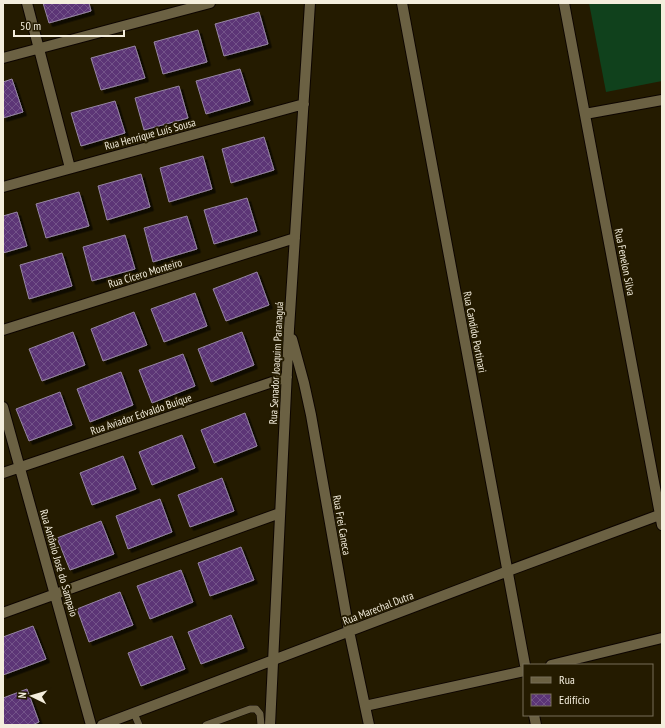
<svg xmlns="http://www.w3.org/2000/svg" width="665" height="728" font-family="'PT Sans Narrow',sans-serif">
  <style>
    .grass { fill: #10411c }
    .building { fill: url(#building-cross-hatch); stroke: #9787a4; filter: url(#shadow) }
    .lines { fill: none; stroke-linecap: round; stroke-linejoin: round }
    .service-casing { stroke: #0d0500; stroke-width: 8 }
    .minor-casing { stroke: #0d0500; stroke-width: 12 }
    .service { stroke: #6b6143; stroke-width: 7 }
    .minor { stroke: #6b6143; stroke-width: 10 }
    .labels { text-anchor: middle; stroke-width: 4; stroke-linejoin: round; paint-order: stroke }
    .street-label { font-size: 11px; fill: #f4eedd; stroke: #241b00 }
  </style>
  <defs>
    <pattern id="building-cross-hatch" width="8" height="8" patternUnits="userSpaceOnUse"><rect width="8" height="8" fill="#5b3476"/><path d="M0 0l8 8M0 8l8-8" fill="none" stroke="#735289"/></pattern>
    <filter id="shadow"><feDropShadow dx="3.5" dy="3.5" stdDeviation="0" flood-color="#0009"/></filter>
  </defs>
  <rect width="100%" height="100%" fill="#241b00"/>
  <path class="grass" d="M589,3H662V81L606,92Z"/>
  <path class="building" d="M43,3H89L91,11L49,23Z
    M259,12L268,44L224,56L215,24Z
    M198,30L207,62L163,74L154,42Z
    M135,46L145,78L101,90L91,58Z
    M240,69L250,101L206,114L196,81Z
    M12,79L23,112L3,118V82Z
    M179,86L188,118L144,130L135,98Z
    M115,101L125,133L81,146L71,113Z
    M264,137L274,170L231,183L222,149Z
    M203,156L212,189L169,202L160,168Z
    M141,174L150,207L107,220L98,186Z
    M79,192L89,226L46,238L36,204Z
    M247,198L257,231L214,244L204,210Z
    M17,212L27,246L3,253V216Z
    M187,216L197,249L153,262L144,228Z
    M125,235L135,269L92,281L83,247Z
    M62,253L72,286L29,299L20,265Z
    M257,272L269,305L226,321L213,289Z
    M195,293L207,326L164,342L151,309Z
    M134,312L147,345L103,361L91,329Z
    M73,332L85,365L42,381L29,349Z
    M242,332L254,365L211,382L198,349Z
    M183,354L195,386L152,403L139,370Z
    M121,372L133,405L90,422L77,389Z
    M60,392L72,425L29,441L16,409Z
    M245,413L257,446L214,463L201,430Z
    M182,435L195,468L152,485L139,452Z
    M123,456L136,489L92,505L80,473Z
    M222,478L234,511L190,527L178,495Z
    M160,499L172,532L128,549L116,516Z
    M101,521L114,554L70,570L57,538Z
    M241,547L254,580L210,596L198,563Z
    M181,570L193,602L150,619L137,586Z
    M120,592L133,625L89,642L77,609Z
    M231,615L244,648L201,664L188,632Z
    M33,626L46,659L3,675V637Z
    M172,636L185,669L141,686L128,653Z
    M27,689L39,722L32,725H3V698Z"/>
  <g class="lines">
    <defs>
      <path id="service" d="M134,713L139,725
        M206,725L250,709H256L260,714L261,725"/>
      <path id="minor" d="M27,3L70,168
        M402,3L525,665
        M564,3L662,525
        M3,58L210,3
        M585,114L662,100
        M3,187L304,104
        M3,330L295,238
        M292,339L304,383L311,415L349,631L369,725
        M3,407L91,725
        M3,473L287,377
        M3,613L280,513
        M551,665L662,638
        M365,706L524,671
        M534,715L536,725
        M102,725L508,571L662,514
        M270,725L289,329L310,3"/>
    </defs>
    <use href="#service" class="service-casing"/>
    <use href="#minor" class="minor-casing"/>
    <use href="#service" class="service"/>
    <use href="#minor" class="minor"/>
  </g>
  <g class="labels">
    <g class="street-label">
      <text transform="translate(150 134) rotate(-15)" y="4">Rua Henrique Luís Sousa</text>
      <text transform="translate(625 262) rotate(79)" y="4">Rua Fenelon Silva</text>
      <text transform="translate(145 273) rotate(-17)" y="4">Rua Cícero Monteiro</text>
      <text transform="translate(475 332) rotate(79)" y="4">Rua Candido Portinari</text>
      <text transform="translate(276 363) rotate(-87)" y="4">Rua Senador Joaquim Paranaguá</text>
      <text transform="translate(141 414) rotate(-19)" y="4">Rua Aviador Edvaldo Buíque</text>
      <text transform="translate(342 525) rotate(80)" y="4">Rua Frei Caneca</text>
      <text transform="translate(59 563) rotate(74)" y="4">Rua Antônio José do Sampaio</text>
      <text transform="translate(378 608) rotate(-21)" y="4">Rua Marechal Dutra</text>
    </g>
  </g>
  <rect width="665" height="728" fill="none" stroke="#f4eedd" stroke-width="8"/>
  <rect x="523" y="664" width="130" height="52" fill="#241b00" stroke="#776f58"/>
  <rect x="531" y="677" width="20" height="6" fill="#6b6143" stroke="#776f58"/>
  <text x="559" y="684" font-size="12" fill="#f4eedd">Rua</text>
  <rect x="531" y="694" width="20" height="12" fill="url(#building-cross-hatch)" stroke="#776f58"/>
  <text x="559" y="704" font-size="12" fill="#f4eedd">Edifício</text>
  <g transform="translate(32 696) rotate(275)" stroke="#241b00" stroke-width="3" paint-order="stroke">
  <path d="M0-3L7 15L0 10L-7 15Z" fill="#f4eedd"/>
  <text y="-6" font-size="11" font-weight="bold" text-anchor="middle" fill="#f4eedd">N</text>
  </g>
  <path d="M14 30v6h110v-6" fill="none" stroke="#f4eedd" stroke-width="2"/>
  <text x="20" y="30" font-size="12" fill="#f4eedd" stroke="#241b00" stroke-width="3" paint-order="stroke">50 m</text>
</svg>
